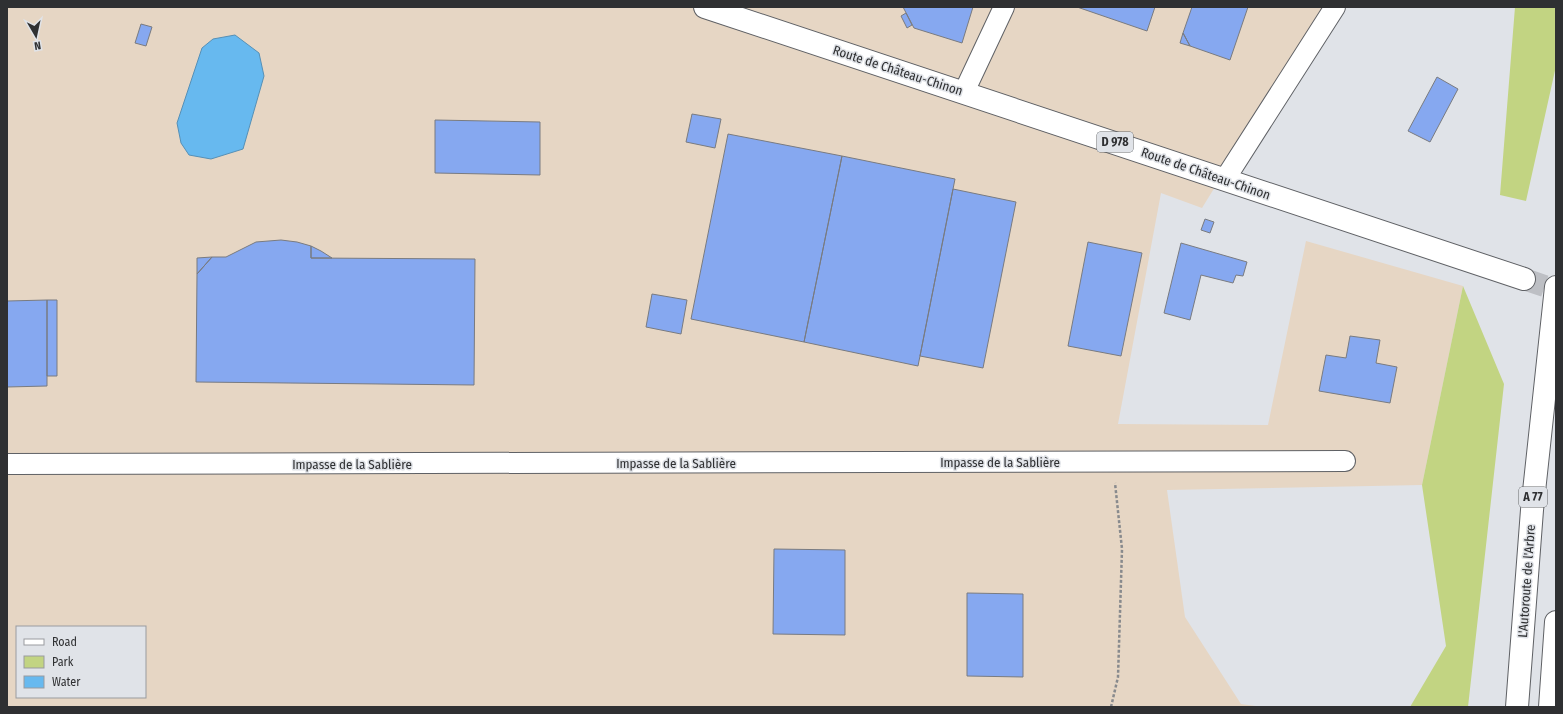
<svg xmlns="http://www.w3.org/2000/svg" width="1563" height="714" font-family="'Fira Sans Condensed',sans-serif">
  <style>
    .industrial { fill: #e6d6c4; fill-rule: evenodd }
    .green { fill: #c2d482 }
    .water { fill: #67b9ef; stroke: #5690b6 }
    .building { fill: #86a8f0; stroke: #797b80 }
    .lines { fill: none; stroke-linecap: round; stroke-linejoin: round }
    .primary-tunnel { stroke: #bdbfc4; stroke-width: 22; stroke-dasharray: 22 11; stroke-linecap: butt }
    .street-casing { stroke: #5f6165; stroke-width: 22 }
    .primary-casing { stroke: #5f6165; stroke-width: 24 }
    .highway-casing { stroke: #5f6165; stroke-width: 24 }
    .path { stroke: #888a8d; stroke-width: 2.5; stroke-dasharray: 3 2; stroke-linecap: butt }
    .street { stroke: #fff; stroke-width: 20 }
    .primary { stroke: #fff; stroke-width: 22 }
    .highway { stroke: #fff; stroke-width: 22 }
    .labels { text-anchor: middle; stroke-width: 3; stroke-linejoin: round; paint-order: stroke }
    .shield { fill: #e0e3e8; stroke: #646669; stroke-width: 1 }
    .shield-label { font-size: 12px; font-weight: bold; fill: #2f3032 }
    .street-label { font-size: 13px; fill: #2f3032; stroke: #e0e3e8 }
  </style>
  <rect width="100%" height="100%" fill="#e0e3e8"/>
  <path class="industrial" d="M7,7H1326L1202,208L1161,193L1118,424L1268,425L1306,241L1463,286L1422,485L1167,490L1185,617L1241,704L1263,707H7ZM17,627H145V697H17Z"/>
  <path class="green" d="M1515,7H1556V66L1526,201L1500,195Z
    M1463,286L1504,384L1468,707H1410L1446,646L1422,485Z"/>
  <path class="water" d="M235,35L259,53L264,76L243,149L211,159L189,155L181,143L177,123L202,48L213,39Z"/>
  <path class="building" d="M903,7H973L962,43L914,28Z
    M1077,7H1155L1147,31Z
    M1192,7H1248L1230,60L1190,46L1183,33Z
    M906,13L912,25L907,28L901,16Z
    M141,24L152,27L146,46L135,43Z
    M1183,33L1190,46L1180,43Z
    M1437,77L1458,89L1430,142L1408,131Z
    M692,114L721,119L715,148L686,142Z
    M435,120L540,122V175L435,173Z
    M728,134L842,156L804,342L691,319Z
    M842,156L955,179L918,366L804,342Z
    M953,189L1016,202L983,368L920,356Z
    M1205,219L1214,222L1210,233L1201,230Z
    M281,240L297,242L311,246V258L475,259L474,385L196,382L197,274L212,257H226L256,242Z
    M1088,242L1142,253L1121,356L1068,346Z
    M1181,243L1247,262L1243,276L1236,275L1233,283L1201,275L1190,320L1164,313Z
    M311,246L321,251L332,258H311Z
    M212,257L197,274V258Z
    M652,294L687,300L681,334L646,327Z
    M47,300H57V376H47Z
    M47,300V386L7,387V301Z
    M1350,336L1380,340L1376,363L1397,367L1390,403L1319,391L1326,355L1346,358Z
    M774,549L845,550V635L773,634Z
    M967,593L1023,594V677L967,676Z"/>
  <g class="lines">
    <path class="primary-tunnel" d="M1524,279L1556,290"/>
    <defs>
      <path id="street" d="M964,92L1004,7
        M1225,179L1335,7
        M7,464L1345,461"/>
      <path id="primary" d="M705,7L1524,279"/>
      <path id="highway" d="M1517,707L1532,510L1556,287
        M1550,707L1556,622"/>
    </defs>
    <use href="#street" class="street-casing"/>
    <use href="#primary" class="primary-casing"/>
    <use href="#highway" class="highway-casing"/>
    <path class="path" d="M1111,707L1118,677L1122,549L1115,483"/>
    <use href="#street" class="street"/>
    <use href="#primary" class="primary"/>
    <use href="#highway" class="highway"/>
  </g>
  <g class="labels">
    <g class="shield">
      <rect x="1097" y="132" width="36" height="20" rx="3"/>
      <rect x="1519" y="487" width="28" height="20" rx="3"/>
    </g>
    <g class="shield-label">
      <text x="1115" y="146">D 978</text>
      <text x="1533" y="501">A 77</text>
    </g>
    <g class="street-label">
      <text transform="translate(898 70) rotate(18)" y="5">Route de Château-Chinon</text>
      <text transform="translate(1206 173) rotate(19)" y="5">Route de Château-Chinon</text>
      <text x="1000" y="467">Impasse de la Sablière</text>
      <text x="676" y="468">Impasse de la Sablière</text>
      <text x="352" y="469">Impasse de la Sablière</text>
      <text transform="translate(1526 581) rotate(-86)" y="5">L'Autoroute de l'Arbre</text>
    </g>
  </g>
  <rect width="1563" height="714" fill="none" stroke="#2f3032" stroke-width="16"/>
  <rect x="16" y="626" width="130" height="72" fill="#e0e3e8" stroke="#999b9f"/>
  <rect x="24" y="639" width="20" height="6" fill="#ffffff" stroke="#999b9f"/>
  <text x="52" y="646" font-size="12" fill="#2f3032">Road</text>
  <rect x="24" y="656" width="20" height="12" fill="#c2d482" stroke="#999b9f"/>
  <text x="52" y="666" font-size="12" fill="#2f3032">Park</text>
  <rect x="24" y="676" width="20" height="12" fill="#67b9ef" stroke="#999b9f"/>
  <text x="52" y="686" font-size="12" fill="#2f3032">Water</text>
  <g transform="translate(36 36) rotate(171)" stroke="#e0e3e8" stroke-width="3" paint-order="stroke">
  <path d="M0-3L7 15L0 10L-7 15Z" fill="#2f3032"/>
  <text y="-6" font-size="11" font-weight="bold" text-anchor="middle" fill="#2f3032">N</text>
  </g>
</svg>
